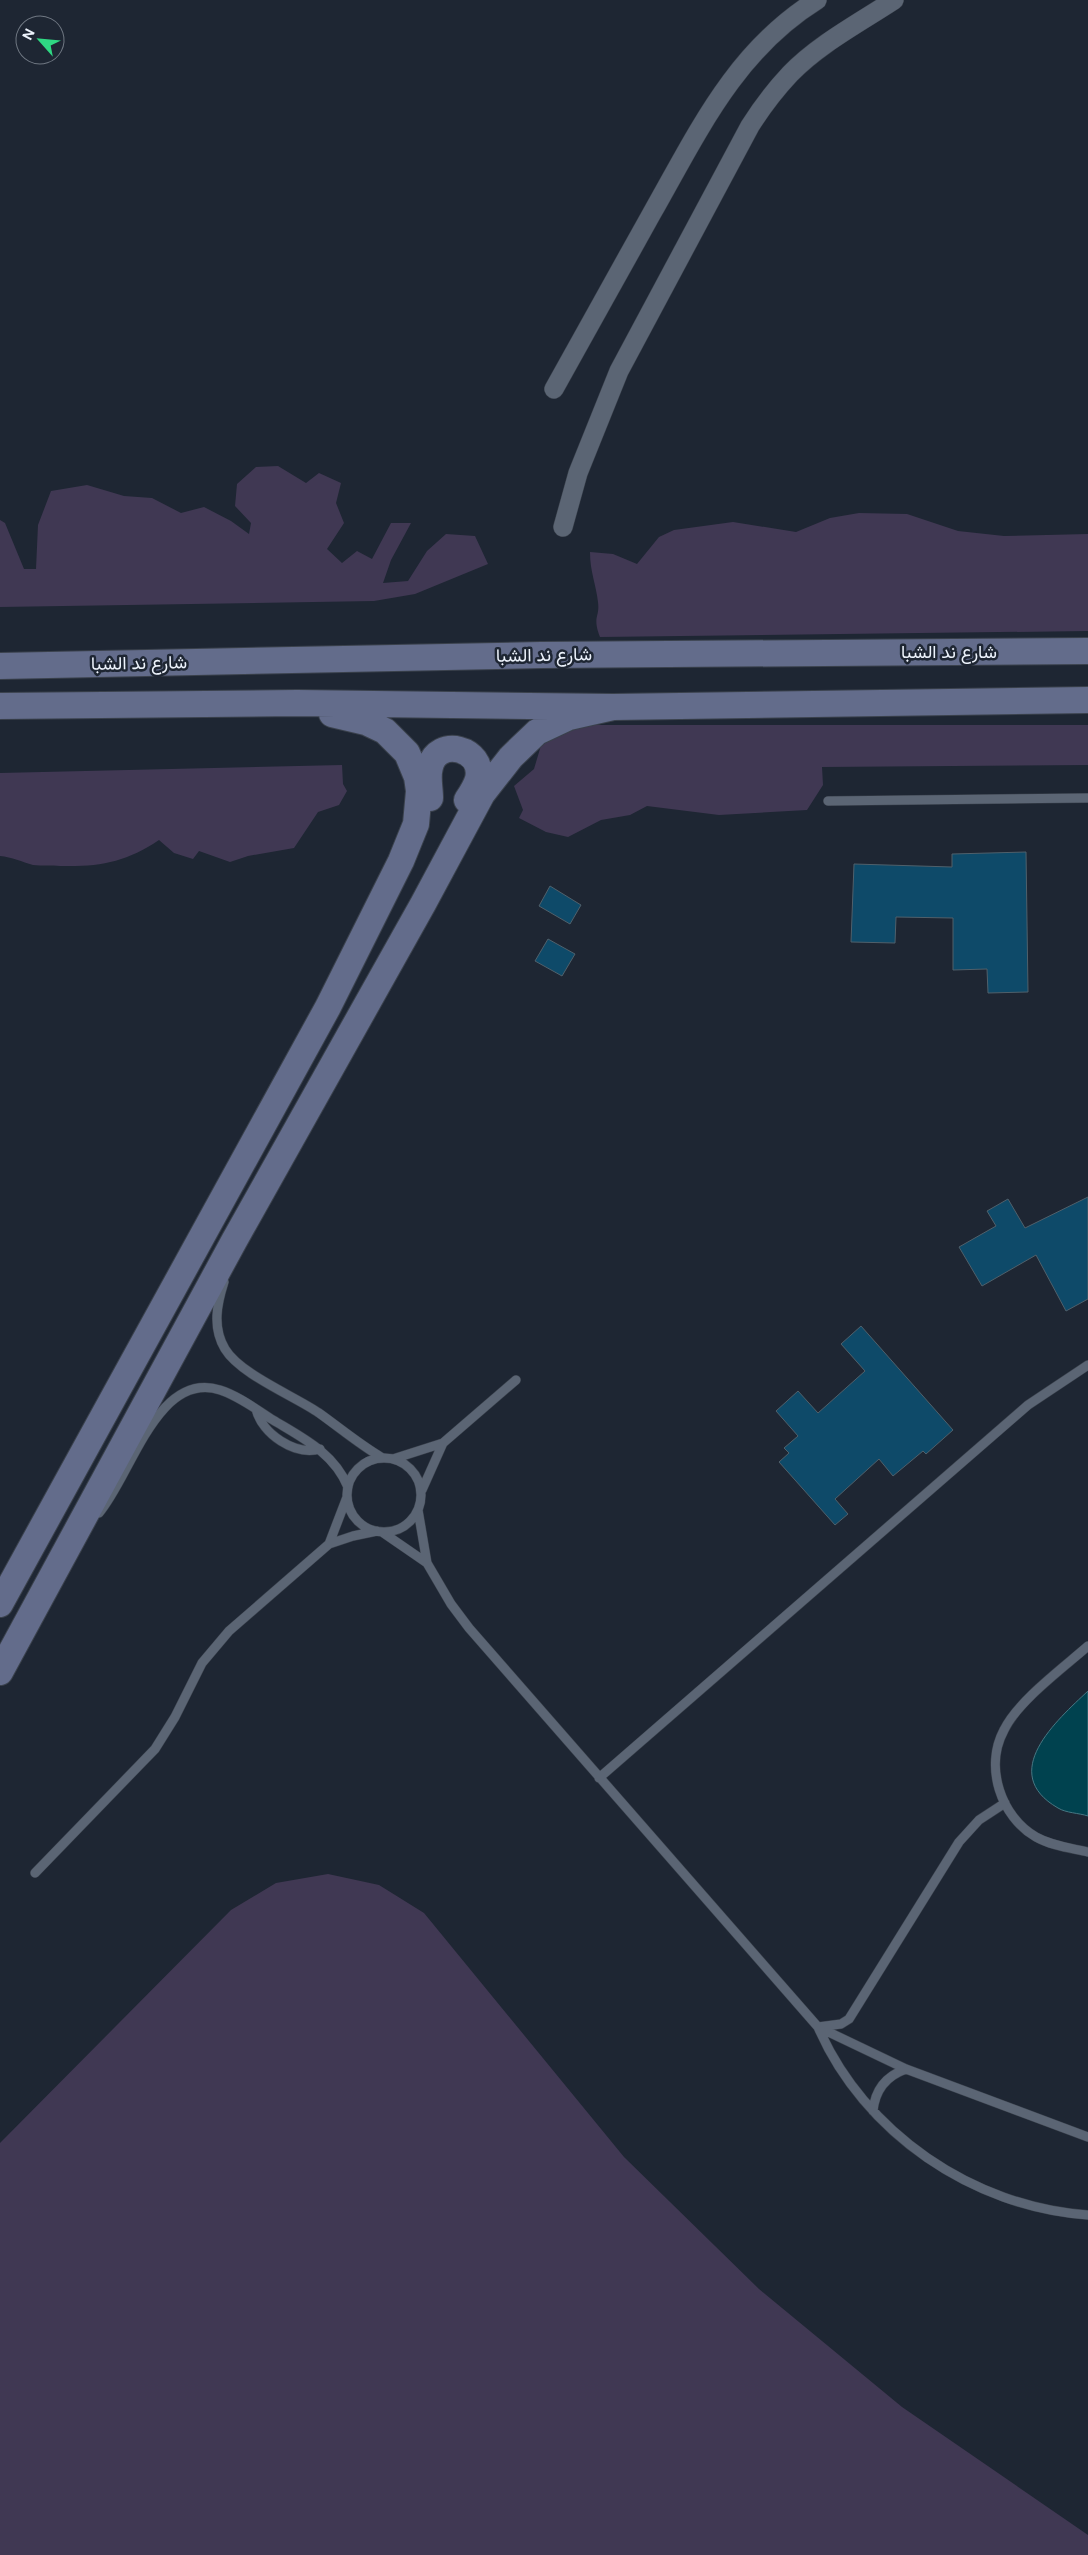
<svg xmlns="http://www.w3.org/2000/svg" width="1088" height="2555" font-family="'DM Sans',Vazirmatn,sans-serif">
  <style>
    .green { fill: #403853 }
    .water { fill: #00424f; stroke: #477783 }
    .building { fill: #0e4a69; stroke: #50606b }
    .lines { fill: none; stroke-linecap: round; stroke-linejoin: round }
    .lane-casing { stroke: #3a414c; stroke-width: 10 }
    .street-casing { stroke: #3a414c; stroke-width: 20 }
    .secondary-casing { stroke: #3a414c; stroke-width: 28 }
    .lane { stroke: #5b6574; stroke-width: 9 }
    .street { stroke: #5b6574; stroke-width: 19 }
    .secondary { stroke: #636c8b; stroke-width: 26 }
    .labels { text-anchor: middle; stroke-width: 5; stroke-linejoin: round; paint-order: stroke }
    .street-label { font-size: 18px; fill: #ecf2fb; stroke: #1e2633 }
  </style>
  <rect width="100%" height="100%" fill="#1e2633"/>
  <path class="green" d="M278,466L306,483L319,473L341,483L336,503L344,523L327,549L342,563L357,551L372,559L391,523H411L391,560L383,583L408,581L427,551L446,534L475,536L488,564L415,594L374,601L0,607V520L5,523L24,569H36L38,525L51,491L87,485L124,496L152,498L181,513L204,507L231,521L249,534L251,523L235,506L237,484L256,467Z
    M859,513L907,514L958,531L1004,536L1088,534V631L600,637C592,616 600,618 598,602C596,584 590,572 590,552L613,554L637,564L659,537L674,530L733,522L796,532L830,518Z
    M593,725H1088V765L822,767L823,785L807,810L719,815L647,806L630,815L601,820L568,837L546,832L519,818L523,810L514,786L534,769L542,742L554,732Z
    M342,765L343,784L347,791L339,805L318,812L294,848L248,856L230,862L199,851L193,859L174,853L159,840C126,862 100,867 60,866C52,865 42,866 33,865C22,862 12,857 0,856V773Z
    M328,1874L379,1885L424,1913L624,2157L759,2289L902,2407L1088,2535V2555H0V2143L231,1910L276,1883Z"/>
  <path class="water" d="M1088,1691V1816C1079,1813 1066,1813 1058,1808C997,1773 1057,1720 1088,1691Z"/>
  <path class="building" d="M1026,852L1028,992L988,993L987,969L953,970V918L896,917L895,943L851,942L854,864L952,867V854Z
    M550,886L581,905L570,924L539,906Z
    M548,939L575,954L562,976L535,961Z
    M1088,1197V1299L1066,1311L1036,1255L982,1286L959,1247L996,1226L987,1211L1008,1199L1025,1228Z
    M861,1326L953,1430L926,1454L923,1451L893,1476L879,1459L835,1499L848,1514L835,1525L779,1462L789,1453L784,1448L798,1436L776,1411L798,1391L818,1413L865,1371L841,1344Z"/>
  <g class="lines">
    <defs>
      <path id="lane" d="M828,801L1088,798
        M224,1282C217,1304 212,1327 225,1349C240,1374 294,1396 319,1413C340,1428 359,1444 381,1457
        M256,1409C262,1434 295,1456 320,1449
        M347 1495a37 37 0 1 1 74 0a37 37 0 1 1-74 0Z
        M393,1459L443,1443L516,1380
        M422,1490L443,1443
        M418,1510L427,1563L451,1604L469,1628L818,2027C864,2133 973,2207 1088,2215
        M99,1513C131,1476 157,1370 220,1390C239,1396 257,1410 273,1420C303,1438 334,1453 348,1487
        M382,1532L427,1563
        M329,1544L347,1497
        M1088,1646C1063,1668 1018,1701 1004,1730C984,1767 1001,1817 1036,1837C1052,1846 1071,1848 1088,1852
        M599,1778L1028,1405L1088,1365
        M35,1873L155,1749L175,1717L202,1663L229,1631L329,1544L353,1536L377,1531
        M818,2027L841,2024L849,2019L959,1842L979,1820L1005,1803
        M818,2027L906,2069L1088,2137
        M873,2111C875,2090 886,2076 906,2069"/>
      <path id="street" d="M554,389C587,330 619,272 652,213C698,132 735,51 817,0
        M563,527L578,473L619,371L750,126C762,107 775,90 790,74C819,44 859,23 894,0"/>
      <path id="secondary" d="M0,666L541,655L1088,651
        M0,706L297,703L613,707L1088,700
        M430,798C430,788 427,777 430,767C437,736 485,748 478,779C476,786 471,794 467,800
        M0,1604L328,1007L401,861L416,824L419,791L417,777L407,753L385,731L366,722L332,714
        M0,1672L234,1241L423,904L482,794L511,757L537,732L569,717L613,707"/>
    </defs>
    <use href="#lane" class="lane-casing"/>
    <use href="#street" class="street-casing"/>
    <use href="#secondary" class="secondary-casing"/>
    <use href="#lane" class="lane"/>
    <use href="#street" class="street"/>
    <use href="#secondary" class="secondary"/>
  </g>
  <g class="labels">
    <g class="street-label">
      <text x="949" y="658">شارع ند الشبا</text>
      <text transform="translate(544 655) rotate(-1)" y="6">شارع ند الشبا</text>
      <text transform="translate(139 663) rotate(-1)" y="6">شارع ند الشبا</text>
    </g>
  </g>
  <g transform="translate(40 40) rotate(297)"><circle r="24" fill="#1e2633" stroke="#707883"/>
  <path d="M0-4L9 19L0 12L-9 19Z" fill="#2fd883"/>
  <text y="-8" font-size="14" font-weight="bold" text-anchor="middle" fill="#ecf2fb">N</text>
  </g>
</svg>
